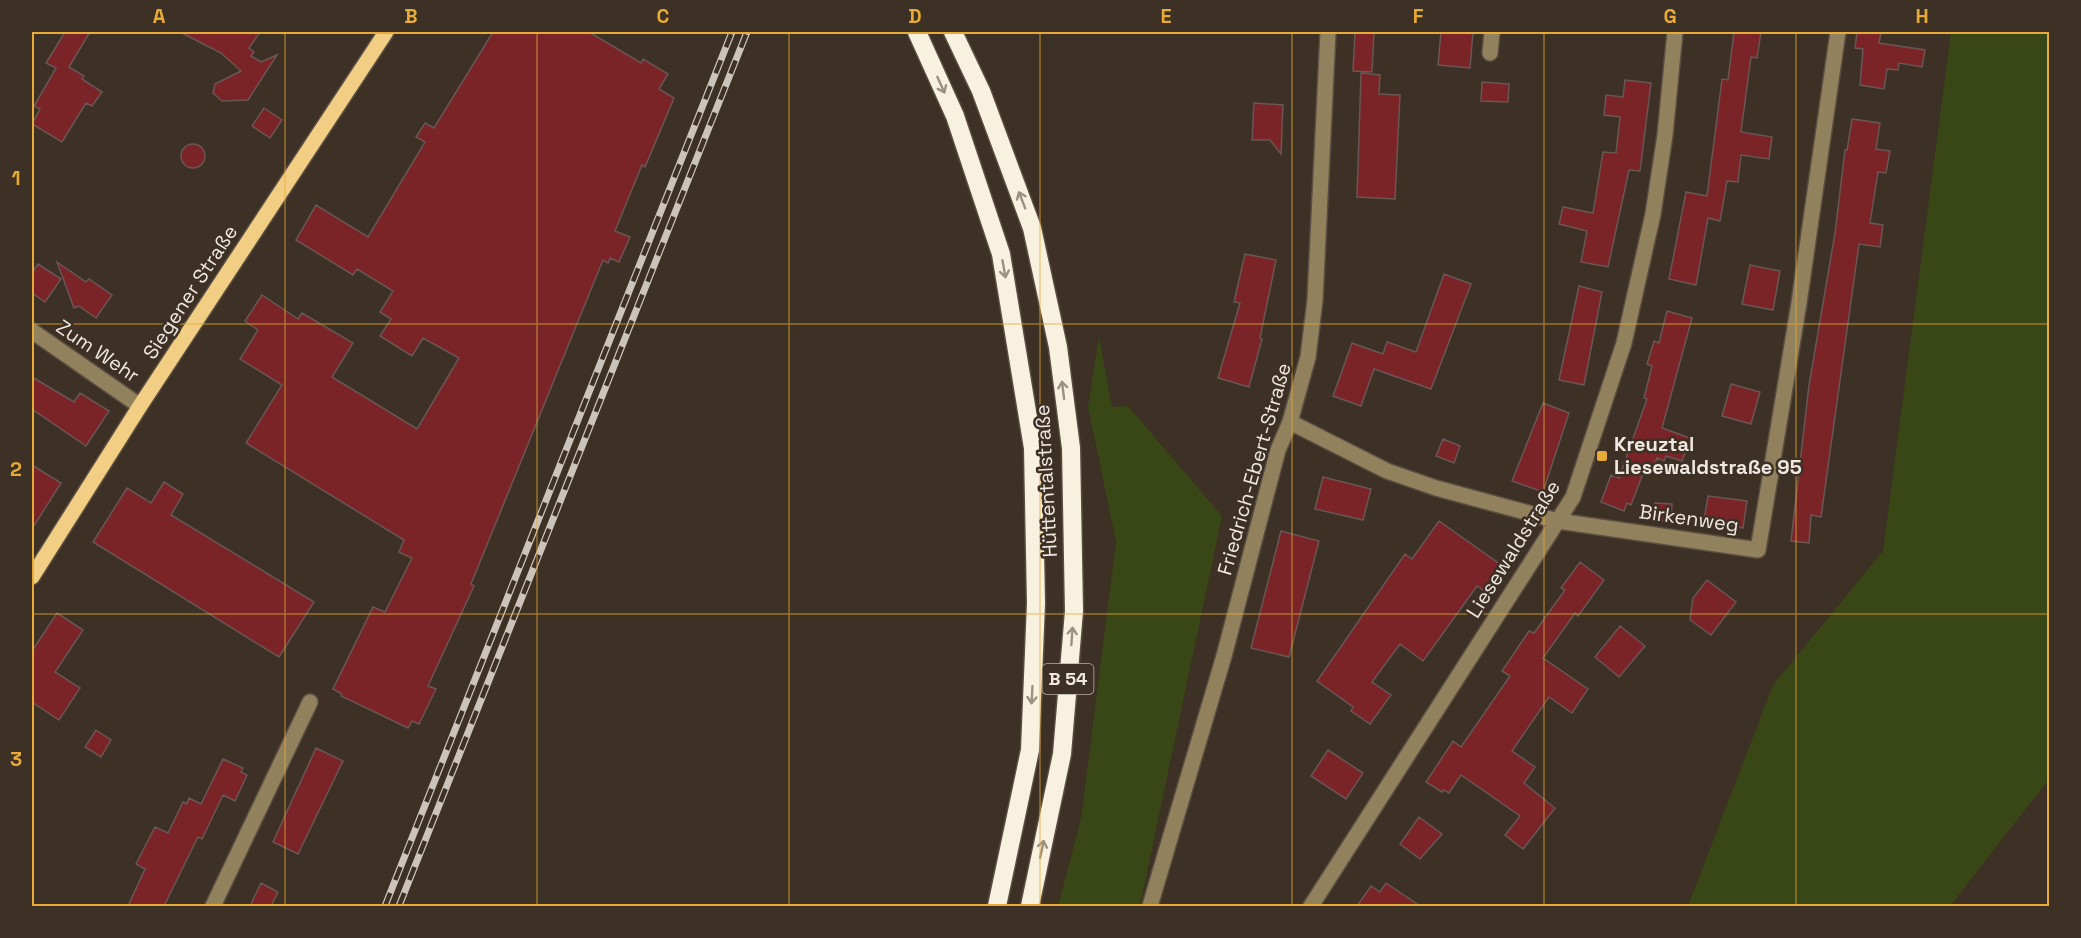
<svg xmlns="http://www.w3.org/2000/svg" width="2081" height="938" font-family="'Space Grotesk',sans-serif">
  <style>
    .green { fill: #384715 }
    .building { fill: #7a2428; stroke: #6a5655; stroke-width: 1.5 }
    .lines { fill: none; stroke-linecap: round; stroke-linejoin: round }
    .minor-casing { stroke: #5a4d42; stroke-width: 18 }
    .major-casing { stroke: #5a4d42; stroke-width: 18 }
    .highway-casing { stroke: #5a4d42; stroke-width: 21 }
    .minor { stroke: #92815d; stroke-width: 15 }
    .major { stroke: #f1ce83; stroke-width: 15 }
    .highway { stroke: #f9f1e0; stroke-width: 18 }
    .rail-casing { stroke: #ccc3ba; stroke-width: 7 }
    .rail { stroke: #3d3024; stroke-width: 4.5; stroke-dasharray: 14; stroke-linecap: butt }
    .oneway { stroke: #9b9082 }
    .grid { fill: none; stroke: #e8ab37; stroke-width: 1.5; stroke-opacity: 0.55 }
    .poi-dot { fill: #e8ab37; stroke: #3d3024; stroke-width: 2 }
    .labels { text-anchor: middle; stroke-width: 5; stroke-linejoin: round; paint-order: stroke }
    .shield { fill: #3d3024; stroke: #bab1a8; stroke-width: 1.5 }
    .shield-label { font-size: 18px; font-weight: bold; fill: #f0e8e0 }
    .street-label { font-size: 20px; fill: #f0e8e0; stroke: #3d3024 }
    .poi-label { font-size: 20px; font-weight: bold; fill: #f0e8e0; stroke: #3d3024; text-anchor: start }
    .neatline { fill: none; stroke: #e8ab37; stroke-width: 2 }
    .grid-label { font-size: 20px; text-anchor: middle; font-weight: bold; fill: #e8ab37 }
  </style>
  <rect width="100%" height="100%" fill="#3d3024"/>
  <path class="green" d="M1951,32H2049V779L1950,906H1688L1773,685L1883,551Z
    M1099,337L1112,407L1128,406L1222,516L1140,906H1058L1081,819L1116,542L1088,407Z"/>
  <path class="building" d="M65,32H90L69,67L84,76L82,79L102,92L92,106L86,103L62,142L32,124L40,109L34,106L56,68L46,63Z
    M180,32H260L249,48L254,52L251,56L261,62L277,55L248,100L222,101L213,93L215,84L241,71L221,53Z
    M493,32H589L641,63L643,59L668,74L659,89L674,98L645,167L642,165L615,231L630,237L619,262L610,258L608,263L603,260L471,584L474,586L428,686L436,689L419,724L412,721L408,728L341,696L342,694L333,689L373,607L385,612L412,558L399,552L404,540L246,443L282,385L240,359L258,330L245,321L262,295L298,319L302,313L353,343L332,377L417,429L459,358L423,338L412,356L380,336L391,319L380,312L393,291L357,269L353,275L296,240L316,205L368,237L425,142L416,137L425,123L434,128Z
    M1355,32H1374L1372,72L1353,71Z
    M1441,32H1473L1470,68L1438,65Z
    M1734,32H1761L1757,58L1751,57L1741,132L1772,137L1769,159L1741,155L1738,182L1727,181L1720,221L1708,218L1696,285L1669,279L1686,192L1707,196L1722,79L1728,80Z
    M1857,32H1881L1879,43L1925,50L1922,67L1899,63L1898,70L1887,69L1884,89L1860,85L1863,49L1855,48Z
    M1361,73L1380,75L1379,94L1400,95L1395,199L1357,197Z
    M1625,80L1651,83L1640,171L1629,170L1608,267L1581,262L1587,231L1559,224L1563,207L1593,213L1603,152L1616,153L1620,117L1604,115L1606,95L1623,97Z
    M1482,82L1509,84L1508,102L1481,101Z
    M1254,103L1283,105L1281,154L1270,140H1252Z
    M264,108L282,120L270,138L252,126Z
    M1852,119L1880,123L1876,149L1890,151L1886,173L1878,172L1870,223L1883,225L1880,247L1859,244L1821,517L1811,515L1809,543L1791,541L1809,385L1835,233L1845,150H1847Z
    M181 156a12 12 0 1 1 24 0a12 12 0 1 1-24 0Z
    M1245,254L1276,260L1260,338L1262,339L1249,387L1218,378L1240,303L1234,302Z
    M57,262L86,282L89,279L112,295L96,318L79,306L74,308Z
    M38,264L61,279L45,302L32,293V273Z
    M1750,265L1780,271L1773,310L1742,304Z
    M1444,274L1471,284L1431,389L1374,369L1361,406L1333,396L1352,343L1383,354L1387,342L1416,352Z
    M1579,286L1602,292L1584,385L1559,380Z
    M1667,311L1692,318L1662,428L1690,438L1682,461L1666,456L1664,461L1657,458L1654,466L1647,463L1631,505L1627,503L1624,511L1601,502L1611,475L1619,478L1647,399L1644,398L1652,366L1647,364L1654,341L1659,343Z
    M32,377L74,402L80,393L109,411L86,446L32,409Z
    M1731,384L1760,392L1751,424L1722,416Z
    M1543,403L1569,413L1543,492L1512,481Z
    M1443,439L1460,446L1454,463L1436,456Z
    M32,465L61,483L32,529Z
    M1323,477L1371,489L1363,520L1315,509Z
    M164,482L183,494L171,515L314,602L279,657L93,542L127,488L151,503Z
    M1708,496L1747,501L1743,528L1704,520Z
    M1655,503L1672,504L1671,521L1654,520Z
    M1439,521L1504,567L1486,592L1477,586L1423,661L1400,644L1372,682L1391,695L1370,724L1351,711L1353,707L1317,681L1405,554L1412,559Z
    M1281,531L1319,541L1289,657L1251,648Z
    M1580,562L1604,580L1578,616L1575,613L1543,658L1588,689L1572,713L1549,697L1512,751L1535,767L1524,783L1555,808L1523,849L1505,835L1520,816L1461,775L1449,793L1444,790L1442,792L1426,782L1453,741L1461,747L1510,676L1502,671L1529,631L1534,633L1565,590L1561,588Z
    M1707,580L1736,602L1711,635L1690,620L1693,598Z
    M57,613L83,630L55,672L80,688L59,720L32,702V651Z
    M1620,626L1645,646L1619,677L1595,657Z
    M96,730L111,740L101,757L85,747Z
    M316,748L343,761L298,854L273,842Z
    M1328,750L1363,773L1346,799L1311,776Z
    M223,759L243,768L241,772L247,775L235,801L223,795L202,839L198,837L164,906H128L145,869L136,864L155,827L168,833L183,802L187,804L189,798L201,804Z
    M1419,817L1442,834L1420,859L1400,844Z
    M261,883L278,892L271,906H250Z
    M1386,883L1420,906H1357L1371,886L1380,892Z"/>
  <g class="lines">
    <defs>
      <path id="minor" d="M1490,53L1492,32
        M32,331L140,406
        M1290,422L1387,471L1436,488L1558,521L1758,550L1799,303L1838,32
        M213,906L310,702
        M1150,906L1224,656L1278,450L1290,422L1308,357L1315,300L1328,32
        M1311,906L1573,497L1624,343L1653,214L1665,135L1675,32"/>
      <path id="major" d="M32,577L140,406L386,32"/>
      <path id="highway" d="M917,32L955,116L1001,254L1033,448L1036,603L1030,750L997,906
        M953,32L981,91L1032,228L1058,347L1071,448L1074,611L1062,754L1030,906"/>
    </defs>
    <use href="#minor" class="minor-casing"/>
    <use href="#major" class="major-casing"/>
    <use href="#highway" class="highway-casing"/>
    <use href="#minor" class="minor"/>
    <use href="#major" class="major"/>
    <use href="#highway" class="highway"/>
    <defs>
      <path id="rail" d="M385,906L732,32
        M399,906L747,32"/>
    </defs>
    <use href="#rail" class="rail-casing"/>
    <use href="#rail" class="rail"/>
  </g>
  <defs><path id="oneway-shaft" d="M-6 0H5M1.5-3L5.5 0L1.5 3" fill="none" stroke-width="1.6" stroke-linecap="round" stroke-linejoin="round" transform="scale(1.5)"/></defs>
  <g class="oneway">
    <use href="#oneway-shaft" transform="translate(941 85) rotate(66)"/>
    <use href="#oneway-shaft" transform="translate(1022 200) rotate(-111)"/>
    <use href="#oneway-shaft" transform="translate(1004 269) rotate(80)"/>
    <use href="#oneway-shaft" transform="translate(1063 390) rotate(-97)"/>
    <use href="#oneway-shaft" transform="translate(1072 636) rotate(-86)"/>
    <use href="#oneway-shaft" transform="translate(1032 695) rotate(93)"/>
    <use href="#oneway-shaft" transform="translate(1042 849) rotate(-78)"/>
  </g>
  <path class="grid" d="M285,32V906M537,32V906M789,32V906M1040,32V906M1292,32V906M1544,32V906M1796,32V906M32,324H2050M32,614H2050"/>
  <rect class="poi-dot" x="1596" y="450" width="12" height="12" rx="3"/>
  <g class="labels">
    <rect class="shield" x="1042.5" y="664" width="51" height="30" rx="4.5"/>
    <g class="shield-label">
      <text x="1068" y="685">B 54</text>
    </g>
    <g class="street-label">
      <text transform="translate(190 292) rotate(-57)" y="7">Siegener Straße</text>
      <text transform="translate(98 351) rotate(34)" y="7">Zum Wehr</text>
      <text transform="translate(1254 469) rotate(-74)" y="7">Friedrich-Ebert-Straße</text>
      <text transform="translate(1046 481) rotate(-93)" y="7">Hüttentalstraße</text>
      <text transform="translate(1689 518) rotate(8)" y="7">Birkenweg</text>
      <text transform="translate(1513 549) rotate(-58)" y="7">Liesewaldstraße</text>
    </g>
    <g class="poi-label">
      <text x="1614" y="451">Kreuztal<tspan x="1614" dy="23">Liesewaldstraße 95</tspan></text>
    </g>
  </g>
  <rect width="2081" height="938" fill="none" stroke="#3d3024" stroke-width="66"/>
  <rect x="33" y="33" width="2015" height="872" class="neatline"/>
  <g class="grid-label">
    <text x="159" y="23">A</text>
    <text x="411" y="23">B</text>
    <text x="663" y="23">C</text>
    <text x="915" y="23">D</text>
    <text x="1166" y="23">E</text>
    <text x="1418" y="23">F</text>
    <text x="1670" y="23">G</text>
    <text x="1922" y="23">H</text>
    <text x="16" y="185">1</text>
    <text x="16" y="476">2</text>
    <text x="16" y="766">3</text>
  </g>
</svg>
